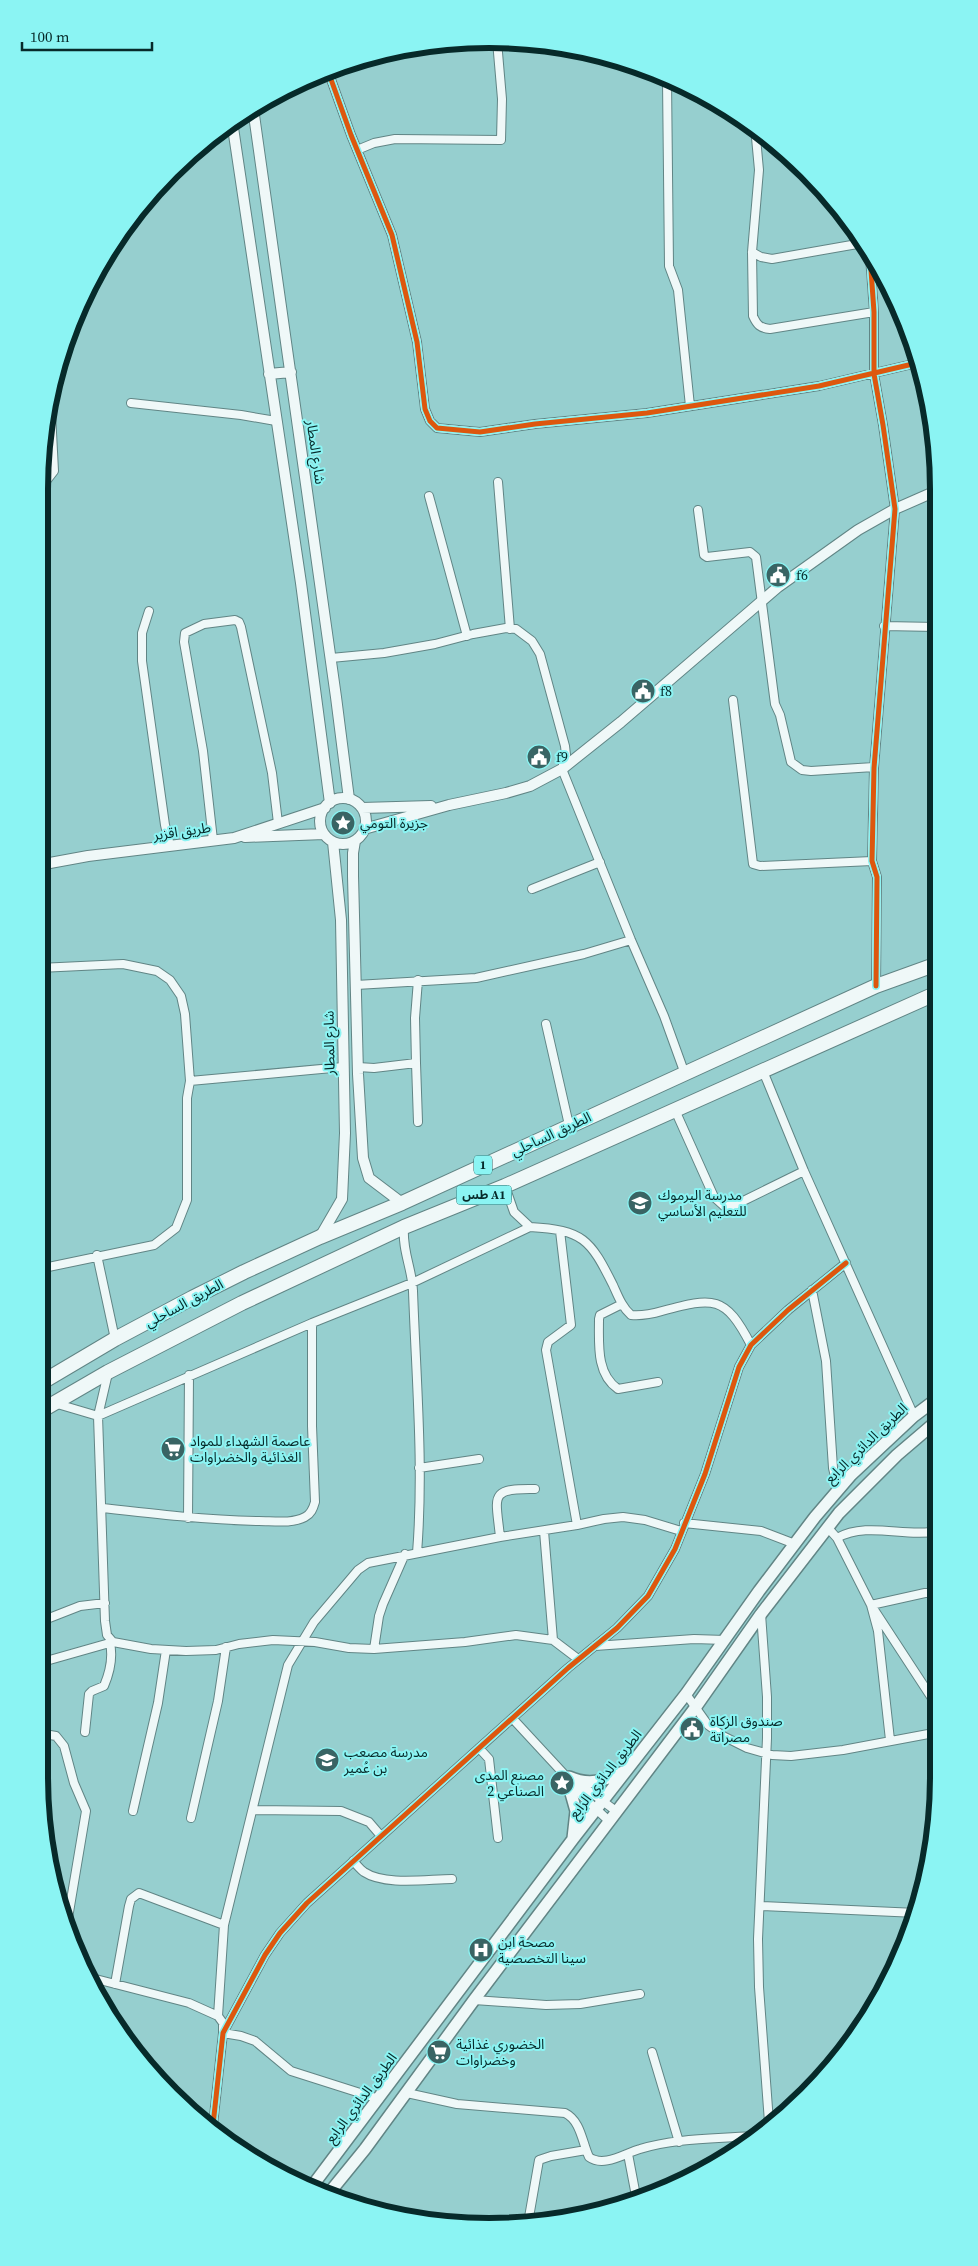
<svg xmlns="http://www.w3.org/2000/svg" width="978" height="2266" font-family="'Source Serif 4','Noto Sans Arabic',serif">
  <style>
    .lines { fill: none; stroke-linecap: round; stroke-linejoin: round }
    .street-casing { stroke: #618585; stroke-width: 10 }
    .secondary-casing { stroke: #618585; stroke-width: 12 }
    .primary-casing { stroke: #618585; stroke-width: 14 }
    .highway-casing { stroke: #618585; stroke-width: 16 }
    .street { stroke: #eff8f8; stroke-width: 8 }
    .secondary { stroke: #eff8f8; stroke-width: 10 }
    .primary { stroke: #eff8f8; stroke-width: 11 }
    .highway { stroke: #eff8f8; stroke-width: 14 }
    .cycleway-casing { stroke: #8bf4f3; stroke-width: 8 }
    .cycleway { stroke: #dd570e; stroke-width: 5 }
    .labels { text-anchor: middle; stroke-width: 4; stroke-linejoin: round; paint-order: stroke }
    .shield { fill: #8bf4f3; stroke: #2f6766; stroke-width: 1 }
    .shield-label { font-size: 12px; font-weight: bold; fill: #072a2a }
    .street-label { font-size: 14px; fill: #072a2a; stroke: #8bf4f3 }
    .poi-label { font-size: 14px; fill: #072a2a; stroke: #8bf4f3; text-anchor: start }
    .rim { fill: none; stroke: #072a2a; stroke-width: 6 }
  </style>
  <rect width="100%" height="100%" fill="#96cfcf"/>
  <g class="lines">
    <defs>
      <path id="street" d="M328,71L351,135L392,235L417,342L425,409L430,421L437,428L480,432L535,424L647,413L819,386L917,363
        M667,80L669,266L678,290L690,406
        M755,127L759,170L752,252L753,316C757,325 760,328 770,329L874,312
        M357,150L374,143L395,139L501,140L502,99L497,41
        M752,252L761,257L772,259L863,243
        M870,256L874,312V374L883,425L895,509L874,768L872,861L877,877L876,986
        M131,403L241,415L276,421
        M40,482L47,480L54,471L51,413
        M498,482L510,629
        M429,496L467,636
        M698,510L704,555L707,557L750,552L756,557L775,704L780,715L791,762L802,770L811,771L874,767
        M149,611L142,633V661L165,825L170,846
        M884,626L936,627
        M331,658L384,653L435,644L473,634L506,628L516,629L532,641L540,654L565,746L566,755L562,769L631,940L664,1016L685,1074
        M733,700L753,864L760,866L872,861
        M213,840L203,751L184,642L185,633L204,624L235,620L239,622L241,627L272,773L278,823
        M532,889L600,862
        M356,985L476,978L584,954L631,940
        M546,1024L569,1125
        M416,1063L418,1122
        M358,1067L374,1068L416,1063L415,1018L418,980
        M763,1071L804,1171L914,1416
        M190,1081L343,1067
        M675,1110L714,1197L724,1206L735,1205L804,1171
        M505,1186L514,1212L530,1227C583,1230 590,1239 613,1285C618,1296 622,1307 631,1315C643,1316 652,1314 662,1311C714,1297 725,1295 751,1345
        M404,1227C402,1251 412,1268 413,1291C416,1378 424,1466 417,1553
        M560,1231L571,1325L548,1342L546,1350L577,1525
        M97,1255L115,1339
        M39,1269L154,1245L176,1228L187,1200V1098L190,1081L185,1014L181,996L170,980L157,971L123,964L39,968
        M812,1290L826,1361L833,1468L838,1489
        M622,1304L600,1315L599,1319C599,1344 596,1374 618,1389L658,1382
        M108,1373L98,1416L105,1621L107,1635L113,1642
        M54,1403L98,1416L312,1323L412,1283L530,1227
        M419,1468L479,1459
        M103,1508C155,1514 207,1520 259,1521C273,1521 292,1524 305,1517C311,1514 313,1509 315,1502L312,1426V1323
        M188,1518L189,1375
        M684,1523L761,1531L795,1544
        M828,1528L837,1538L871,1605L878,1631L890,1740
        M544,1531L553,1640
        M500,1537C496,1496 488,1488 535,1489
        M837,1538C868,1521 905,1538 939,1531
        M939,1593H925L871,1605L939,1709
        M761,1614L767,1697V1738L758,1939L759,1987L769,2122
        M39,1622L80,1606L105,1603
        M595,1646L694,1639L725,1640
        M374,1649L379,1616L383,1604L405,1554
        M39,1663L113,1642L151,1649L186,1651L216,1650L239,1644L273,1640L315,1642L349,1648L374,1649L465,1642L516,1635L553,1640L578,1659
        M686,1694L708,1725L723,1736L747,1748L772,1755L791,1756L843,1750L939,1732
        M513,1719L563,1773L581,1795L609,1821
        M85,1732L89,1694L92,1691L104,1686C110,1672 113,1657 110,1643
        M50,1735L56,1736L64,1746L74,1783L86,1811L66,1930
        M479,1748L489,1759L498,1838
        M577,1782L616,1811
        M253,1810L341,1811L369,1822L381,1836
        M133,1811L158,1703L166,1650
        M191,1818L218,1701L226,1647
        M353,1861C357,1865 360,1869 364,1872C385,1886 428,1879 452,1879
        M760,1906L917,1913
        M88,1977L189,2003L218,2016
        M115,1984L129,1906L131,1899L139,1893L224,1925
        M474,2000L546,2005L580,2004L640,1994
        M652,2052L679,2142
        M407,2093L457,2104L565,2113C581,2121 582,2142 589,2157C604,2168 625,2153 640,2149C676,2138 715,2139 751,2136
        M379,2099L291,2071L255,2041L241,2036L223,2033V2023L218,2016L224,1925L288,1665L314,1622L358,1570L368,1563L500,1537L577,1525L604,1519L623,1517L645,1520L681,1531
        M213,2125L223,2033L265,1955L280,1933L307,1903L568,1668L617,1628L648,1596L675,1549L705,1474L739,1367L751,1345L788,1310L846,1263
        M628,2154L636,2196
        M528,2223L539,2160L551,2156L586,2150"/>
      <path id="secondary" d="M253,108L336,697L349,799
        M232,121L301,583L330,803
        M269,374L291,372
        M320 821a23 23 0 1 1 46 0a23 23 0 1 1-46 0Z
        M362,808L431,806
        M364,829L449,805L506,793L530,786L562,769L621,722L778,587L858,530L895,509L936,491
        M245,837L324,834
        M355,841L353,853V876L358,1074L363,1158L369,1178L402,1203
        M39,865L88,856L234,838L325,808
        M320,1237L342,1199L345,1133L341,920L333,842"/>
      <path id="primary" d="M569,1777C589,1786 603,1781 623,1772
        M567,1779L576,1811L573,1838
        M313,2185L573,1839L686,1694L759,1591L815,1517L851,1475L914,1416L938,1398
        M330,2192L365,2149L474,2000L695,1708L761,1614L839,1513L897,1455L938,1420"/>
      <path id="highway" d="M39,1384L115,1339L192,1298L244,1272L320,1237L402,1203L876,986L937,964
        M39,1412L108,1372L242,1303L404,1227L505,1186L937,993"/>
    </defs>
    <use href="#street" class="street-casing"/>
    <use href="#secondary" class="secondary-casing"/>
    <use href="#primary" class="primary-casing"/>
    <use href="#highway" class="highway-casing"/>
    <use href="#street" class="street"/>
    <use href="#secondary" class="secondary"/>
    <use href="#primary" class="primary"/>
    <use href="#highway" class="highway"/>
    <defs>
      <path id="cycleway" d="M328,71L351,135L392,235L417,342L425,409L430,421L437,428L480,432L535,424L647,413L819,386L917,363
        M870,256L874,312V374L883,425L895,509L874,768L872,861L877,877L876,986
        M213,2125L223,2033L265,1955L280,1933L307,1903L568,1668L617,1628L648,1596L675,1549L705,1474L739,1367L751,1345L788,1310L846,1263"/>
    </defs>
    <use href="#cycleway" class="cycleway-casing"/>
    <use href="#cycleway" class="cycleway"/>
  </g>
  <defs>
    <symbol id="civic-disc" viewBox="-11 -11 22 22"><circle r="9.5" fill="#396464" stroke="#8bf4f3"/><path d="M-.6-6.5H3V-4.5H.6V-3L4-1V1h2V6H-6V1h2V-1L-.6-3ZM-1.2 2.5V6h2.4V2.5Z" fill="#fff"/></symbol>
    <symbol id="sight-disc" viewBox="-11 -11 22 22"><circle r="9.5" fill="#396464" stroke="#8bf4f3"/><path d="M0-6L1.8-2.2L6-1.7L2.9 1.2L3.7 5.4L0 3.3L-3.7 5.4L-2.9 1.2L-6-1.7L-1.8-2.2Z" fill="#fff"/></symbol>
    <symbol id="school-disc" viewBox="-11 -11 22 22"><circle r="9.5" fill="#396464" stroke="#8bf4f3"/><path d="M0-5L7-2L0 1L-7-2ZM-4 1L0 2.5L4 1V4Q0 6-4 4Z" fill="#fff"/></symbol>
    <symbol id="supermarket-disc" viewBox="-11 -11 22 22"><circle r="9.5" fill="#396464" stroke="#8bf4f3"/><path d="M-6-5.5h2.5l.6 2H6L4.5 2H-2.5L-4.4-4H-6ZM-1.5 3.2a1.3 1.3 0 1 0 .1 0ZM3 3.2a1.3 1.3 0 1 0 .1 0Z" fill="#fff"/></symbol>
    <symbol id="hospital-disc" viewBox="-11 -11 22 22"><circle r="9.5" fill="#396464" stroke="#8bf4f3"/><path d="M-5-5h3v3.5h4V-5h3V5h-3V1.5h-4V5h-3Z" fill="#fff"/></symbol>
  </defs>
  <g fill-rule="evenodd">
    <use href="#civic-disc" x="764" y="561" width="28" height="28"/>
    <use href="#civic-disc" x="629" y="677" width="28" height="28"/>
    <use href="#civic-disc" x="525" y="743" width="28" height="28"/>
    <use href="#sight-disc" x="329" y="809" width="28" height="28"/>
    <use href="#school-disc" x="626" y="1189" width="28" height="28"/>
    <use href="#supermarket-disc" x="159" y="1435" width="28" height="28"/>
    <use href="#civic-disc" x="678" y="1715" width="28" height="28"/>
    <use href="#school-disc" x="313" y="1746" width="28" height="28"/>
    <use href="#sight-disc" x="548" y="1769" width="28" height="28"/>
    <use href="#hospital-disc" x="467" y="1936" width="28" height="28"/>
    <use href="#supermarket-disc" x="425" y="2038" width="28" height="28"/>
  </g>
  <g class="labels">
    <g class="shield">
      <rect x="474" y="1155.5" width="18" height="19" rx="4"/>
      <rect x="456.5" y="1185.5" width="55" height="19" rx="4"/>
    </g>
    <g class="shield-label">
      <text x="483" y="1169">1</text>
      <text x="484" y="1199">طس A1</text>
    </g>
    <g class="street-label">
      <text transform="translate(316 452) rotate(82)" y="5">شارع المطار</text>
      <text transform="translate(182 831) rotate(-8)" y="5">طريق اقزير</text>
      <text transform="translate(329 1043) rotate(-91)" y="5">شارع المطار</text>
      <text transform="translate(551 1134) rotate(-25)" y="5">الطريق الساحلي</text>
      <text transform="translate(184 1303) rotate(-28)" y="5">الطريق الساحلي</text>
      <text transform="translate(866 1443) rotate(-44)" y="5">الطريق الدائري الرابع</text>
      <text transform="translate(605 1774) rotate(-52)" y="5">الطريق الدائري الرابع</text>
      <text transform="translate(361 2098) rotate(-53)" y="5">الطريق الدائري الرابع</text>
    </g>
    <g class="poi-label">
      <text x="796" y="580">f6</text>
      <text x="660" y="696">f8</text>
      <text x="556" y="762">f9</text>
      <text x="360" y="828">جزيرة التومي</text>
      <text x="658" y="1200">مدرسة اليرموك<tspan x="658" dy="16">للتعليم الأساسي</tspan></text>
      <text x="190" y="1446">عاصمة الشهداء للمواد<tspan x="190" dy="16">الغذائية والخضراوات</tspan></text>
      <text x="710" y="1726">صندوق الزكاة<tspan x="710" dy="16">مصراتة</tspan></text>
      <text x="344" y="1757">مدرسة مصعب<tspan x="344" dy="16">بن عُمير</tspan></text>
      <text x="544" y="1780" text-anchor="end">مصنع المدى<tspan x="544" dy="16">الصناعي 2</tspan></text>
      <text x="498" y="1947">مصحة ابن<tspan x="498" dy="16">سينا التخصصية</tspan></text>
      <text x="456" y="2049">الخضوري غذائية<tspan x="456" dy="16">وخضراوات</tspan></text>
    </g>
  </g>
  <path d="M0 0H978V2266H0ZM489 48H489A441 441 0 0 1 930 489V1777A441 441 0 0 1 489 2218H489A441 441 0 0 1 48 1777V489A441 441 0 0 1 489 48Z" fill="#8bf4f3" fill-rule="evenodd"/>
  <path class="rim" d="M489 48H489A441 441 0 0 1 930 489V1777A441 441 0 0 1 489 2218H489A441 441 0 0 1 48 1777V489A441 441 0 0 1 489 48Z"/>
  <path d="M22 42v8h130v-8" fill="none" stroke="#072a2a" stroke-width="2.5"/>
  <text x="30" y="42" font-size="15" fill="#072a2a" stroke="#8bf4f3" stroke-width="4" paint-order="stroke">100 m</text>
</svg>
